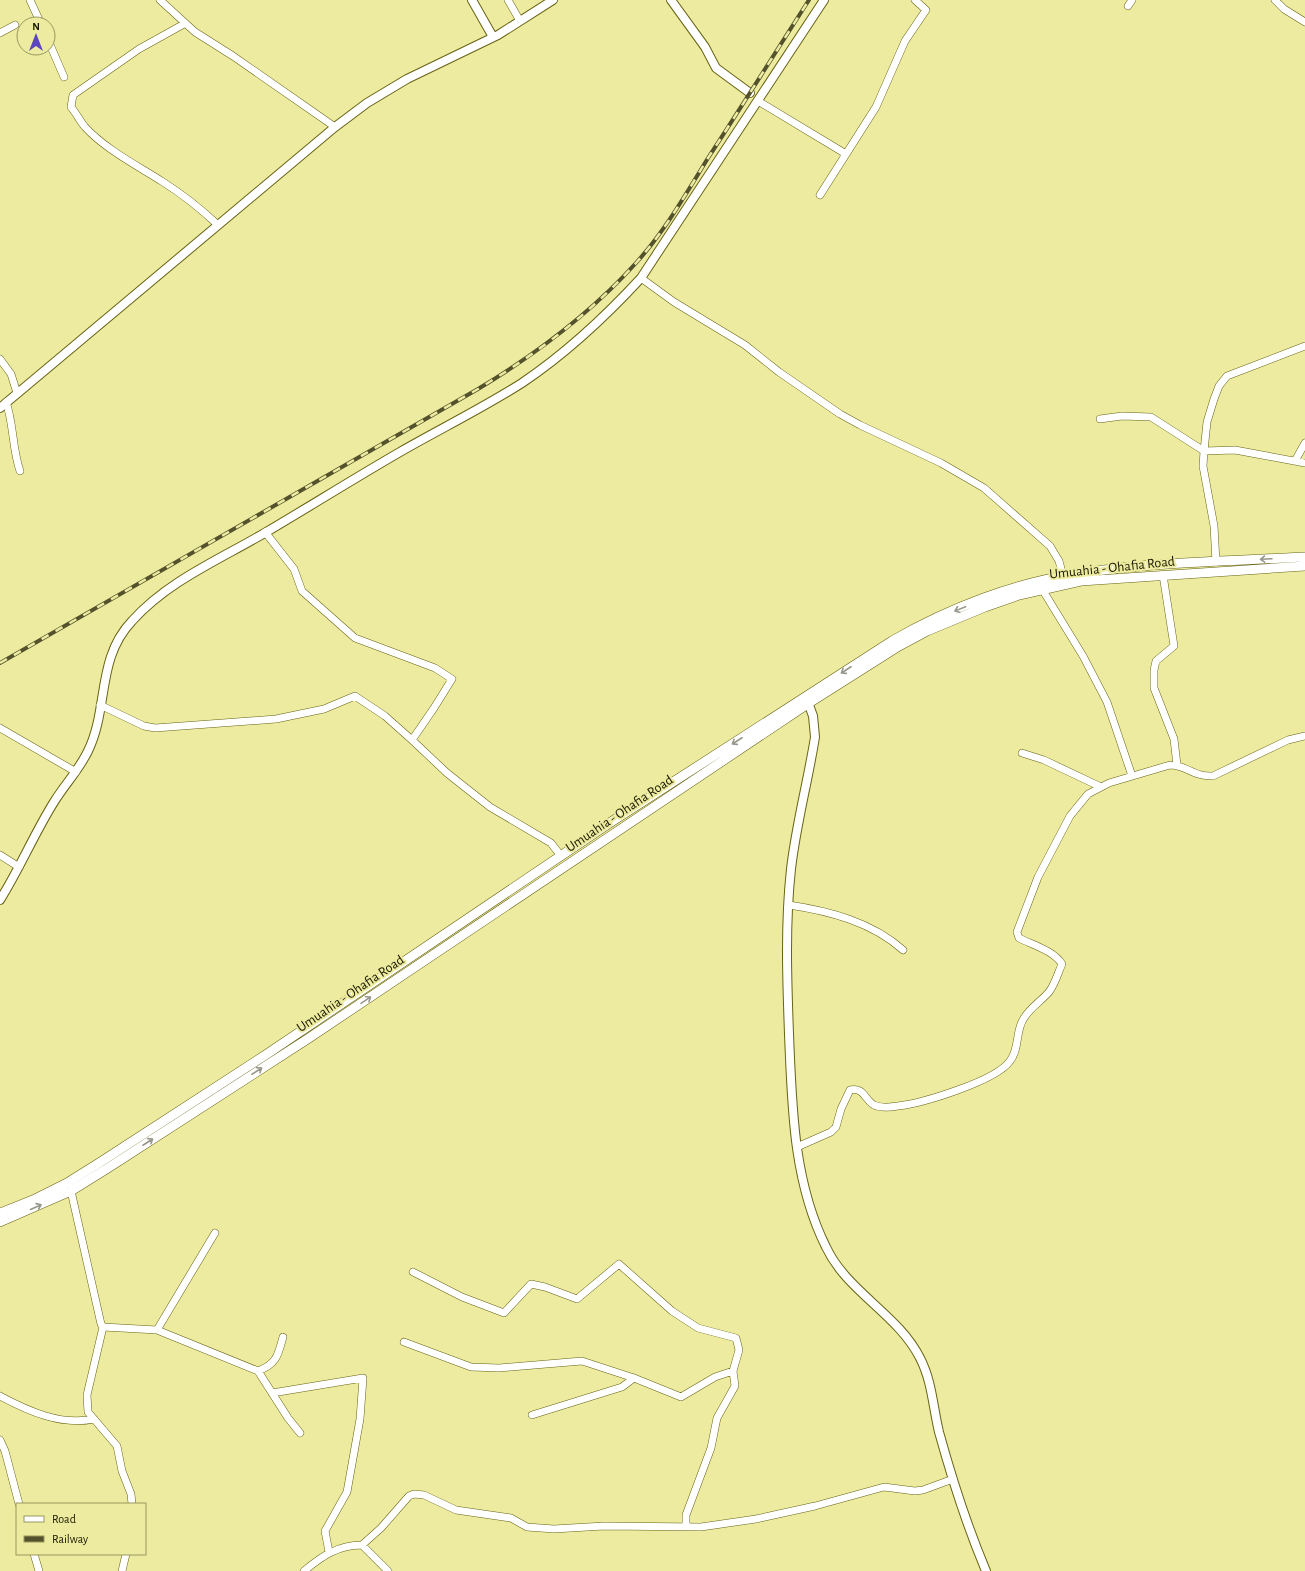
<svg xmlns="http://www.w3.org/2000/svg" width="1305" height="1571" font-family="'Alegreya Sans',sans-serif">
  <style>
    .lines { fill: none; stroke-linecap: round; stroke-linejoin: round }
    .minor-casing { stroke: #676314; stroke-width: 8 }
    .tertiary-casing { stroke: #676314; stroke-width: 10 }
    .secondary-casing { stroke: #676314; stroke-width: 10 }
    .minor { stroke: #fff; stroke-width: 7 }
    .tertiary { stroke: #fff; stroke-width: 8 }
    .secondary { stroke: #fff; stroke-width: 9 }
    .rail-casing { stroke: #54522c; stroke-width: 4 }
    .rail { stroke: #edeb9f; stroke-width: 2.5; stroke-dasharray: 8; stroke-linecap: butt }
    .oneway { stroke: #98978c }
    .labels { text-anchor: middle; stroke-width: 4; stroke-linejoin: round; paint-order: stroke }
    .street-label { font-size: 14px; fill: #1a1800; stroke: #edeb9f }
  </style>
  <rect width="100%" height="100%" fill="#edeb9f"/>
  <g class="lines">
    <defs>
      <path id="minor" d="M30,0L41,24
        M160,0L195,32L233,56L335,127
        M508,0L520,21
        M1275,0L1284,9L1305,22
        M1128,6L1132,0
        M184,24L139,49L73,95L71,107C76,113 80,121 85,127C105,149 138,166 163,182C182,194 201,209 218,225
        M0,33L15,25
        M48,40L64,77
        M758,101L846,154
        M820,195L876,107L905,41L926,10L915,0
        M641,278L674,302L745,345L779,372L840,414L860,425L941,463L984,488L1050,546L1059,561L1063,576
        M0,359L11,374L17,393
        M6,402C14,425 12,448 20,471
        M1100,419L1122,416L1151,417L1204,451L1235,450L1305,463
        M1295,461L1305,443
        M265,532L294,569L302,591L355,638L435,668L452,679L434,708L412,740L447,773L490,807L551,843L561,856
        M1216,562L1214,526L1203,466L1204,451L1207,422L1214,399L1219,386L1227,376L1305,346
        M1163,575L1174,646L1156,661L1154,670V688L1174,739L1177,765
        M1042,589L1083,656L1107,702L1132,776
        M100,705L144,726L155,728L276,719L324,709L355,696L385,716L412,740
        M0,728L76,772
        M1022,753L1044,760L1101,787
        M0,855L19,867
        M789,905C829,911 872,922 903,950
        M797,1147L831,1132L836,1127L841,1109L850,1090C864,1087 864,1099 874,1105C880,1108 892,1107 898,1106C923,1103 996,1081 1010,1061C1020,1048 1015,1031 1024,1018C1030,1008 1041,1001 1049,992C1055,984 1058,973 1062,964C1054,951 1033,945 1019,938L1017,932L1038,877L1070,816L1088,794L1109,783L1170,765C1186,765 1194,777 1213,776L1288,740L1305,736
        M71,1191L101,1324L103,1327L157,1330L258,1371C277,1364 278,1355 283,1337
        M413,1272L462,1297L504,1313L531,1284L545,1287L577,1299L619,1264L672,1311L698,1328L736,1338L739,1350L733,1371L735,1386L717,1418L711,1448L686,1515V1527
        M103,1327L87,1395L88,1412L117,1446L122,1471L131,1494L132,1504
        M157,1330L215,1233
        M404,1342L471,1367L499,1368L582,1361L634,1378L681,1397L715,1377L733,1371
        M258,1371L288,1418L300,1433
        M272,1393L363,1378L360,1419L347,1492L325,1531L329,1552
        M0,1396C28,1411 61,1426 94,1419
        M532,1415L622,1387L634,1378
        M0,1440L5,1451L19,1504
        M362,1545L381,1528L409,1496L414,1494L424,1495L456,1510L511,1518L527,1527L554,1529L604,1526L701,1527L756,1519L815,1506L884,1487L915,1491L923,1490L953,1479
        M34,1554L39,1571
        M122,1571L126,1554
        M304,1571C322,1556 338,1545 362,1545L388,1571"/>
      <path id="tertiary" d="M472,0L493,37
        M671,0L705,47L716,68L750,93
        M0,408L335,127L367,103L407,79L498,35L553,0
        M806,697L813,716L815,737C808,781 796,825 791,869C785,924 787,979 789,1034C792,1106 793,1181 826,1247C847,1292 898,1314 920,1358C932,1381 933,1407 939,1432C952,1479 967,1526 986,1571
        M0,900C20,868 34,834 54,802C65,784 79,770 88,751C109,708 96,659 132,621C169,580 221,559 268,531C312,505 355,478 400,452C440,429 483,408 522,383C565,354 606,316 641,278L824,0"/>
      <path id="secondary" d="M0,1213L33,1200L67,1183L99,1163L267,1054L611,822L892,641C949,608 1016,582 1082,573C1155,562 1231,561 1305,557
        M0,1222L71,1191L108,1168L309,1038L809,703L899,646L927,631L985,607L1019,595L1081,581L1305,566"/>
    </defs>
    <use href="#minor" class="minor-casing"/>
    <use href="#tertiary" class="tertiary-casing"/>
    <use href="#secondary" class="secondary-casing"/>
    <use href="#minor" class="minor"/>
    <use href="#tertiary" class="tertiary"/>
    <use href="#secondary" class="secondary"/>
    <defs>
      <path id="rail" d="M0,663L478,389C536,354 590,314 636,263C664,232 686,194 708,158C742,106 775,53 809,0"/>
    </defs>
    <use href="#rail" class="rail-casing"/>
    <use href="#rail" class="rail"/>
  </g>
  <defs><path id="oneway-shaft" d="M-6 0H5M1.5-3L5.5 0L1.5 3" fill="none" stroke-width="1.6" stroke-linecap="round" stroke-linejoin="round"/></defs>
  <g class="oneway">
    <use href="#oneway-shaft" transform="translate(1266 559) rotate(177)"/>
    <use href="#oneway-shaft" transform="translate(960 609) rotate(158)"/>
    <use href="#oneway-shaft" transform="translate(846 670) rotate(147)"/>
    <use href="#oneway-shaft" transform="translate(737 741) rotate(147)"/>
    <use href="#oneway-shaft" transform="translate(366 1000) rotate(-34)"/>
    <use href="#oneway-shaft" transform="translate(257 1071) rotate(-33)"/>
    <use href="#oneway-shaft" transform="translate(148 1142) rotate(-33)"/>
    <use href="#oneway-shaft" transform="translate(36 1207) rotate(-24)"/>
  </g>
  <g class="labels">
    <g class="street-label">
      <text transform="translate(1112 567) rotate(-6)" y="5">Umuahia - Ohafia Road</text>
      <text transform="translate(619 813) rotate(-34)" y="5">Umuahia - Ohafia Road</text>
      <text transform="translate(350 993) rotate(-34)" y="5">Umuahia - Ohafia Road</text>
    </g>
  </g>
  <rect x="16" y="1503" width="130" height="52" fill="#edeb9f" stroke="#99975f"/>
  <rect x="24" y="1516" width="20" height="6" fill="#ffffff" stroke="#99975f"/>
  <text x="52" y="1523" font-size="12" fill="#1a1800">Road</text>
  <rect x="24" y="1536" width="20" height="6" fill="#54522c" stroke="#99975f"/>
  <text x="52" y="1543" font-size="12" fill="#1a1800">Railway</text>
  <g transform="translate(36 36)"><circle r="19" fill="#edeb9f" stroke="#99975f"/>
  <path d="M0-3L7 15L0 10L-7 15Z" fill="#5c45be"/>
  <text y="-6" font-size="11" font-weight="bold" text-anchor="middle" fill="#1a1800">N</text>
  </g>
</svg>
